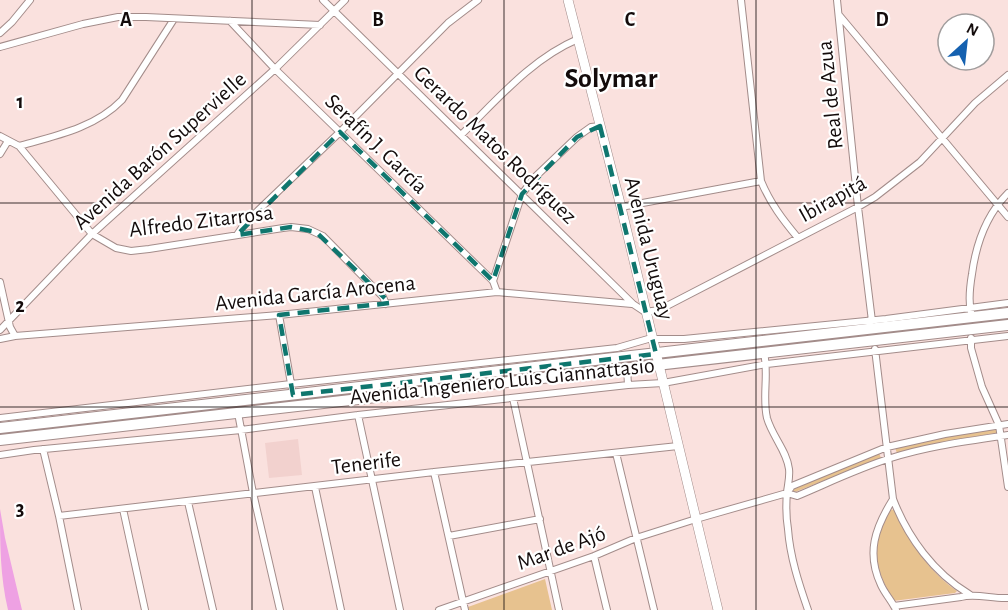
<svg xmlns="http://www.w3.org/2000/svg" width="1008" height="610" font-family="'Alegreya Sans',sans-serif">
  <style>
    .built { fill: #f2d1ce }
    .green { fill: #e7c28f }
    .water { fill: #eea1e3 }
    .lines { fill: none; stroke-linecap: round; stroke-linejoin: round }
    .street-casing { stroke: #a38c8a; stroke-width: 8 }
    .secondary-casing { stroke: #a38c8a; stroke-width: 10 }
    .primary-casing { stroke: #a38c8a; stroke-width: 12 }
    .street { stroke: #fff; stroke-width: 6 }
    .secondary { stroke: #fff; stroke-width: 9 }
    .primary { stroke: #fff; stroke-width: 10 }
    .marked { fill: none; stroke: #0f766e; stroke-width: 4.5; stroke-dasharray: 12 8; stroke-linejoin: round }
    .grid { fill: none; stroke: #130b0b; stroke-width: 1.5; stroke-opacity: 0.55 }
    .labels { text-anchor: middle; stroke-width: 4.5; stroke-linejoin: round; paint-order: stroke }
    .street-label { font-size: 22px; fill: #130b0b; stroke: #fff }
    .district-label { font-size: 28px; font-weight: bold; fill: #130b0b; stroke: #fff }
    .grid-label { font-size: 20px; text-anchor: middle; font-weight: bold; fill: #130b0b; stroke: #fff; stroke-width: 4.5; stroke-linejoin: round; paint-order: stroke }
  </style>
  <rect width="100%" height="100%" fill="#fae1de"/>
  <path class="built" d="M298,439L302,475L269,478L265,443Z"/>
  <path class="green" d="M647,358V361L0,436V432Z
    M996,428L997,433L949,441L897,453L895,448L947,437Z
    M879,453L881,458L795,492L793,491L794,488Z
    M889,509L894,510C908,540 929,572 957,591L955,593L893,601C883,581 871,559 878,536C880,527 885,518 889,509Z
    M545,579L552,610H469L468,607Z"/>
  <path class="water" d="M0,509L5,538L22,610H8C0,577 0,543 0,509Z"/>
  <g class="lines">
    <defs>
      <path id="street" d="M323,0L633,304L645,312L659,310L858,207L875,197L920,162L975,103L1008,75
        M741,0L761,181C770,203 783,220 798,238
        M837,0L858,207L872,321
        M839,15L1008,217
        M230,21L275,69L493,281L497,292
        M0,33L12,22L30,0
        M0,47L83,24L118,17H146L320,25
        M461,135C497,100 531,59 578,39
        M0,136L19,146L92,234L116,248L131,251L149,249L283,228L291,227L308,229L323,236L383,297L386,304
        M19,146C55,136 95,128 122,100L174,19
        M0,154L8,141
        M621,207L761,181
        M237,235L245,223L340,132L448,23L478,0
        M493,281L522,194L534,178L577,137L591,127L600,126
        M0,282L10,327L15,336
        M971,312C968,300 970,286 972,274C976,244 986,215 1008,193
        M279,315L293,395
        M0,330L92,234L275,69L345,0
        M971,338V348L982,387L999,425L1008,487
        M0,339L15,336L279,315L497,292L632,304
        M875,349L893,499C908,538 934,573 969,594
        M764,353C769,374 762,397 767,418C772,436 787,451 789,469C790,477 788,484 787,492C786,504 786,517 788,529C790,557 799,584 808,610
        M627,368L628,385
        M513,398L559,610
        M238,413L253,493L280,610
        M358,415L400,610
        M0,418L291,384L617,348L648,339H684L886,319L1008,303
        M43,449L59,516L78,610
        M616,453L654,610
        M0,455L34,450L241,430L358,415L628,385L663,383L767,364L1008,336
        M434,472L465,610
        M315,487L341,610
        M787,493L792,486L887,447L945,434L1008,424
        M893,499C875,528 866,553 881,585C885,594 892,601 896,610
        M188,502L213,610
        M123,509L145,610
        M59,516L434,472L678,446
        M449,536L540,519
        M594,556L607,610
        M894,606L961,597C975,593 993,599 1008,598
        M439,610L594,556L636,538L696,519L787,493L797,496C828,483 859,468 891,458C928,446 969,441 1008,435"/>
      <path id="secondary" d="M568,0L621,207L718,610"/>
      <path id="primary" d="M0,428L1008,313
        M0,440L1008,325"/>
    </defs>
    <use href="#street" class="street-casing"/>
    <use href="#secondary" class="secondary-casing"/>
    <use href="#primary" class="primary-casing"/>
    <use href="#street" class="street"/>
    <use href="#secondary" class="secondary"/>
    <use href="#primary" class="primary"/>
  </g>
  <path class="marked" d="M600,126L656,354L293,395L279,315L390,303L316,232L291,227L237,235L340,132L493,281L522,194L577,137Z"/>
  <path class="grid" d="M252,0V610M504,0V610M756,0V610M0,203H1008M0,407H1008"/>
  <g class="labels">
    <g class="street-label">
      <text transform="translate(829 95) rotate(-96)" y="8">Real de Azua</text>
      <text transform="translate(377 143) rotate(44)" y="8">Serafín J. García</text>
      <text transform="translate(496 144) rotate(44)" y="8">Gerardo Matos Rodríguez</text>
      <text transform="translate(159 150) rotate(-42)" y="8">Avenida Barón Supervielle</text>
      <text transform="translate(832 198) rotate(-29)" y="8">Ibirapitá</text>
      <text transform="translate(201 220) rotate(-7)" y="8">Alfredo Zitarrosa</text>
      <text transform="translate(650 248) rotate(76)" y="8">Avenida Uruguay</text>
      <text transform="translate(315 292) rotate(-6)" y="8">Avenida García Arocena</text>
      <text transform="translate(502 380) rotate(-6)" y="8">Avenida Ingeniero Luis Giannattasio</text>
      <text transform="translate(366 462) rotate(-7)" y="8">Tenerife</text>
      <text transform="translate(561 547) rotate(-20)" y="8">Mar de Ajó</text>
    </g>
    <g class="district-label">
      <text x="611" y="87">Solymar</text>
    </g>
  </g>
  <g class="grid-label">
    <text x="126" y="26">A</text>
    <text x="378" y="26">B</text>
    <text x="630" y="26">C</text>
    <text x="882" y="26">D</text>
    <text x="20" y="108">1</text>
    <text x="20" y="312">2</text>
    <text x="20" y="515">3</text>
  </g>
  <g transform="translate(966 42) rotate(27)"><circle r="28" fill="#ffffff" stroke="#a19d9d" stroke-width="1.5"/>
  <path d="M0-4.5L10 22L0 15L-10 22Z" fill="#1561b0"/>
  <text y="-9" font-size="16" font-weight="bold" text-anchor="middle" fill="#130b0b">N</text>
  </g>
</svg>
